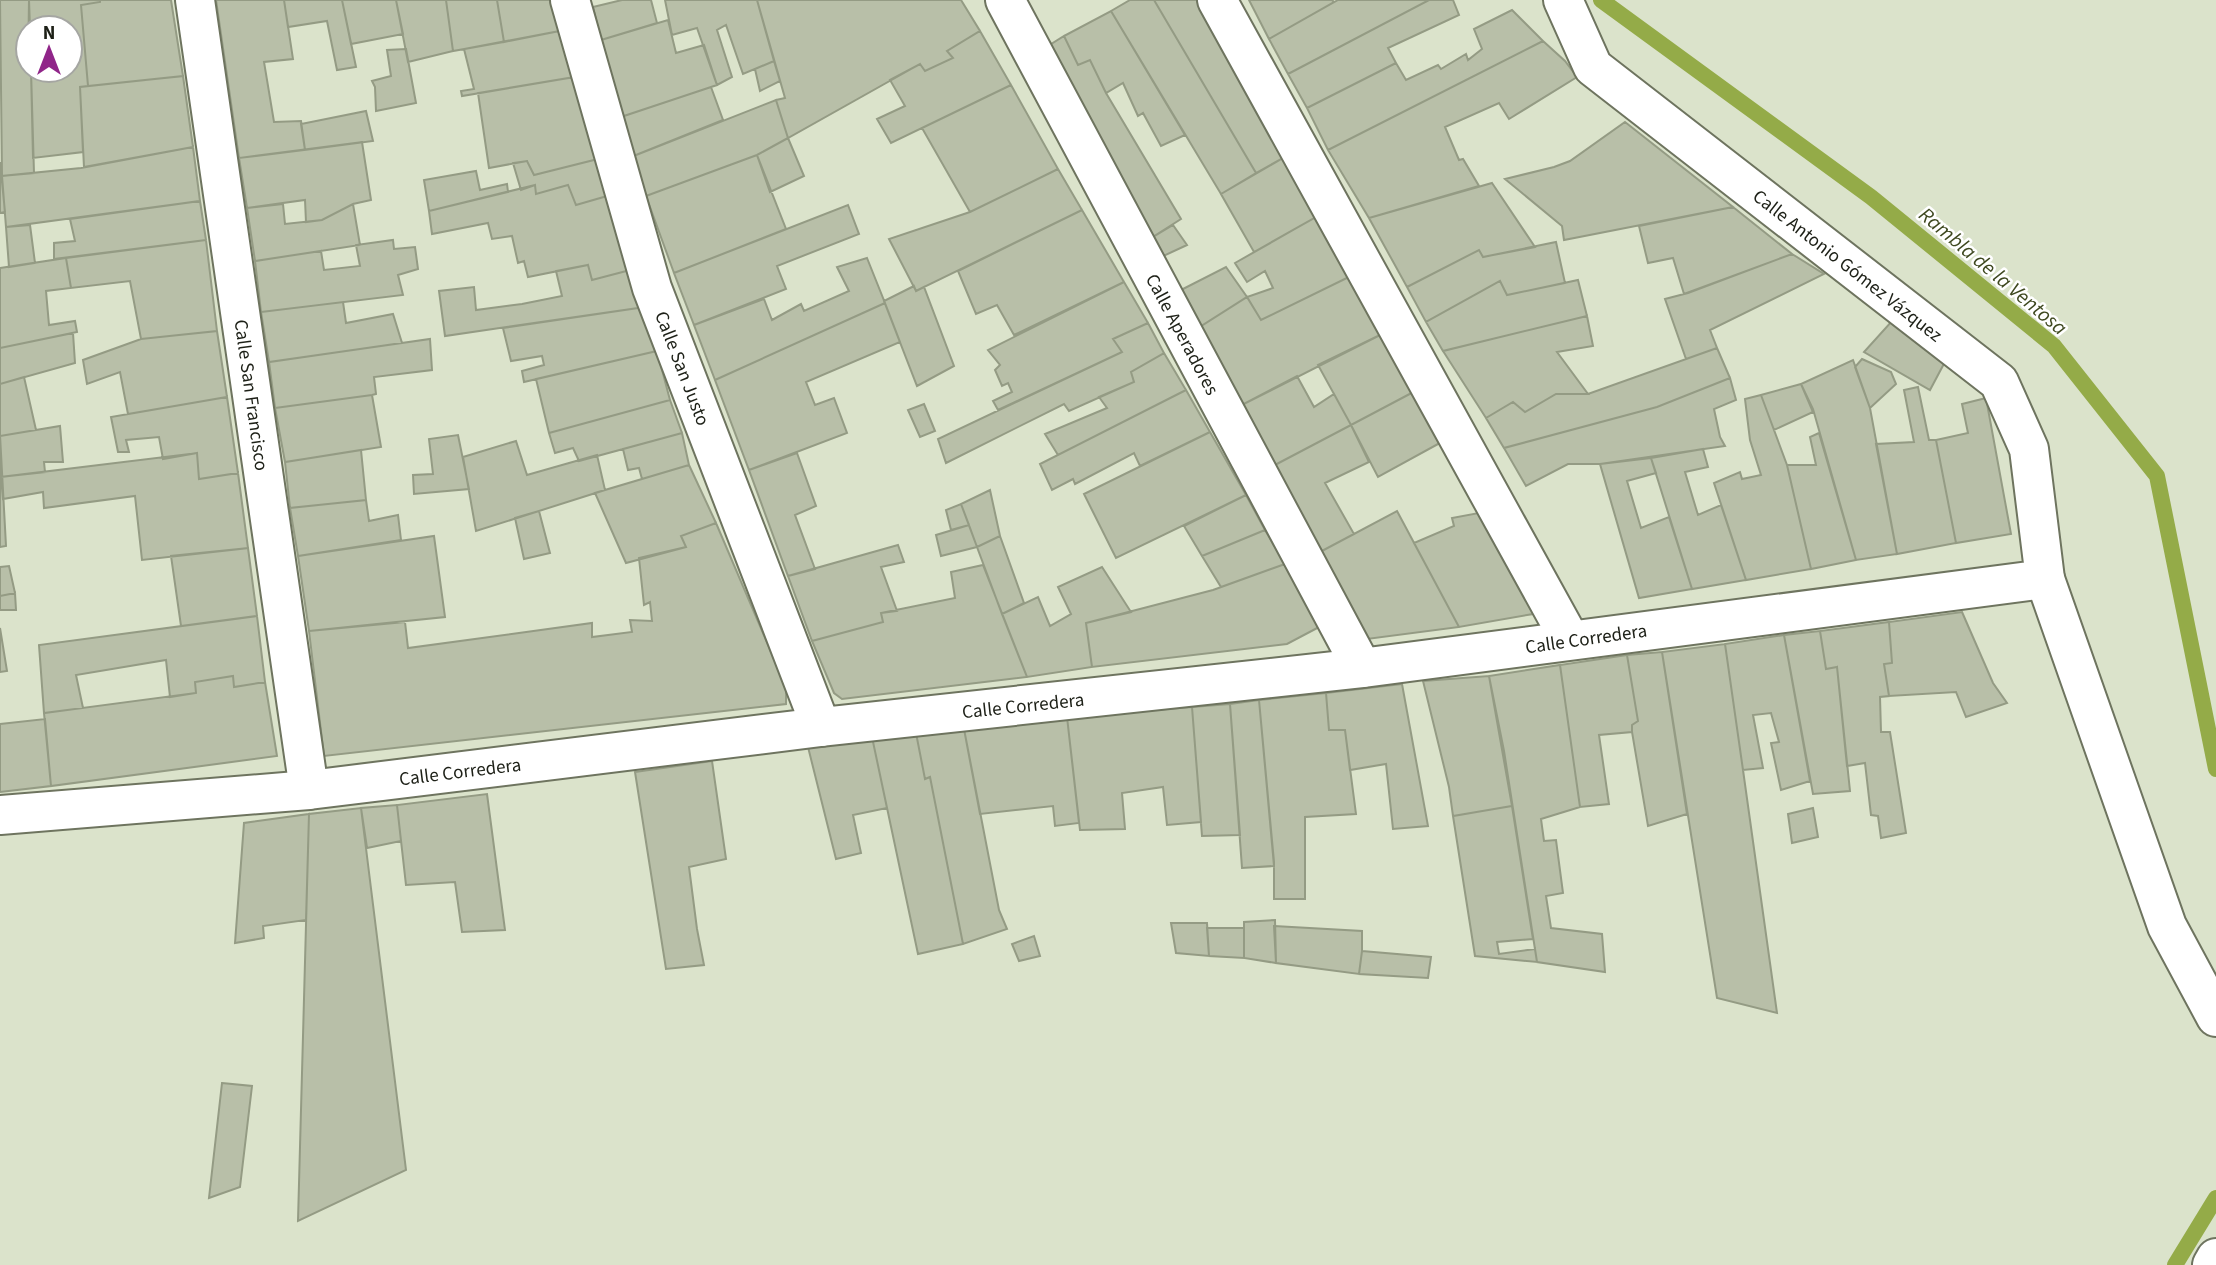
<svg xmlns="http://www.w3.org/2000/svg" width="2216" height="1265" font-family="'Source Sans 3',sans-serif">
  <style>
    .lines { fill: none; stroke-linecap: round; stroke-linejoin: round }
    .stream { stroke: #94ab48; stroke-width: 16 }
    .building { fill: #b8bfa8; stroke: #949b84; stroke-width: 2 }
    .street-casing { stroke: #6e745f; stroke-width: 42 }
    .secondary-casing { stroke: #6e745f; stroke-width: 42 }
    .street { stroke: #fff; stroke-width: 38 }
    .secondary { stroke: #fff; stroke-width: 38 }
    .labels { text-anchor: middle; stroke-width: 5; stroke-linejoin: round; paint-order: stroke }
    .street-label { font-size: 19px; fill: #1d2017; stroke: #fff }
    .water-label { font-size: 21px; font-style: italic; fill: #3e481f; stroke: #fff }
  </style>
  <rect width="100%" height="100%" fill="#dbe3cb"/>
  <g class="lines">
    <path class="stream" d="M1601,0L1871,197L2054,346L2157,476L2216,769
      M2175,1265L2216,1198"/>
  </g>
  <path class="building" d="M0,0H29L28,70H31L34,173L2,176Z
    M29,0H100V2L81,5L88,86L80,87L83,152L33,158L31,70H70V28H30Z
    M100,0H171L183,76L88,86L81,5L100,2Z
    M216,0H284L293,59L264,62L274,122L301,121L305,150L239,158Z
    M284,0H342L356,67L337,70L327,21L288,27Z
    M342,0H396L403,34L351,44Z
    M396,0H446L453,51L408,62Z
    M446,0H497L504,42L453,51Z
    M497,0H554L560,31L504,42Z
    M622,0H651L657,23L601,40L593,7Z
    M665,0H757L774,61L743,74L726,25L717,30L732,77L717,85L697,28L672,35Z
    M757,0H961L980,31L947,51L953,58L925,71L920,64L788,138L776,100L785,98Z
    M1130,0H1154L1256,173L1221,194L1111,11Z
    M1154,0H1205L1290,154L1256,173Z
    M1249,0H1332L1334,2L1269,39Z
    M1338,0H1429L1288,74L1269,39Z
    M1429,0H1453L1459,15L1388,48L1396,63L1307,108L1288,74Z
    M1512,10L1543,41L1328,150L1307,108L1396,63L1406,80L1438,65L1441,69L1466,54L1468,60L1482,49L1474,29Z
    M1111,11L1185,135L1161,146L1143,113L1138,116L1123,83L1106,93L1090,60L1078,65L1064,36Z
    M668,20L676,53L704,45L717,85L618,118L601,40Z
    M560,31L575,77L462,96L461,91L474,89L464,49Z
    M980,31L1011,85L891,143L877,119L905,106L890,80L920,64L925,71L953,58L947,51Z
    M1064,36L1078,65L1090,60L1106,93L1181,219L1148,240L1040,51Z
    M1543,41L1565,61L1577,77L1509,119L1499,103L1445,127L1459,160L1463,159L1479,186L1369,218L1328,150Z
    M406,49L416,103L376,111L375,87L372,81L391,76L387,50Z
    M774,61L780,81L760,91L755,69Z
    M183,76L193,147L84,167L80,87Z
    M575,77L602,158L534,175L527,161L489,168L478,93Z
    M1011,85L1058,169L970,212L922,128Z
    M711,87L723,120L631,157L618,118Z
    M776,100L788,138L757,155L646,196L631,157Z
    M366,111L373,141L305,150L301,124Z
    M1625,122L1733,207L1564,240L1562,226L1505,179L1554,167L1570,161Z
    M788,138L804,176L770,192L757,155Z
    M362,142L371,200L353,204L322,220L306,222L305,200L247,208L239,158Z
    M193,147L200,201L6,227L2,176L81,168Z
    M1290,154L1323,213L1254,252L1221,194Z
    M757,155L786,229L674,273L646,196Z
    M602,158L614,194L576,205L568,185L536,194L535,185L521,190L513,163L527,161L534,175Z
    M0,162L5,212L0,213Z
    M1058,169L1082,210L916,291L889,239L970,212Z
    M476,171L480,190L507,184L508,192L429,211L424,180Z
    M1492,183L1535,247L1483,257L1479,250L1407,287L1369,218Z
    M535,185L536,194L568,185L576,205L614,194L634,269L592,280L588,265L528,277L524,261L518,263L512,236L492,239L488,223L432,234L429,211Z
    M200,201L206,240L54,259V243L75,241L70,219Z
    M283,204L285,224L322,220L353,204L360,245L255,261L247,208Z
    M848,205L859,234L777,266L786,289L694,325L674,273Z
    M1733,207L1792,254L1684,294L1673,258L1648,263L1639,226Z
    M1082,210L1124,282L1014,335L997,305L976,314L958,271Z
    M1323,213L1357,273L1261,320L1247,297L1273,288L1265,271L1247,282L1235,263Z
    M30,225L35,263L9,267L6,227Z
    M1173,225L1187,245L1159,258L1148,240Z
    M206,240L217,331L141,339L130,281L71,288L66,258Z
    M393,240L394,249L415,247L418,269L398,275L403,295L261,312L255,261L321,251L324,270L360,266L356,245Z
    M1556,242L1565,283L1507,295L1500,281L1426,322L1407,287L1479,250L1483,257Z
    M1792,254L1824,274L1710,330L1717,348L1686,359L1665,299L1688,293Z
    M66,258L71,288L46,291L49,325L75,321L77,332L0,348V268Z
    M867,258L885,303L715,380L694,325L764,299L772,320L801,304L804,311L849,291L837,267Z
    M588,265L592,280L634,269L645,307L445,336L439,291L474,287L476,310L522,304L562,296L556,271Z
    M1226,267L1247,297L1198,328L1179,291Z
    M1357,273L1390,330L1240,406L1198,328L1247,297L1261,320Z
    M1578,280L1587,316L1443,351L1426,322L1500,281L1507,295Z
    M1124,282L1148,323L1113,339L1122,352L998,410L993,401L1012,392L1008,383L1002,386L995,370L1000,365L988,350Z
    M914,286L916,291L924,287L954,366L917,386L884,301Z
    M343,302L346,323L393,314L402,343L269,362L261,312Z
    M885,303L900,342L806,382L815,405L834,398L847,433L749,470L715,380Z
    M645,307L657,351L524,382L522,371L544,365L542,356L511,361L503,328Z
    M1587,316L1593,346L1557,352L1588,394H1556L1525,412L1513,402L1486,418L1443,351Z
    M1892,321L1947,358L1930,390L1864,352Z
    M1148,323L1164,353L1131,372L1134,382L1069,411L1064,404L946,463L938,439L1122,352L1113,339Z
    M1390,330L1421,388L1351,425L1318,365Z
    M217,331L227,397L128,414L120,372L87,384L83,360L141,339Z
    M73,333L75,363L0,384V348Z
    M430,339L432,370L374,377L376,394L372,395L275,408L269,362Z
    M1717,348L1730,378L1657,407L1504,448L1486,418L1513,402L1525,412L1556,394H1588Z
    M657,351L670,400L549,433L536,379Z
    M1164,353L1186,390L1058,455L1045,434L1107,408L1099,397L1134,382L1131,372Z
    M1862,359L1891,372L1896,384L1870,408L1855,367Z
    M1853,360L1870,408L1897,554L1856,560L1813,409L1801,384Z
    M1297,376L1314,407L1334,394L1351,425L1273,466L1240,406Z
    M24,377L36,430L0,436V384Z
    M1730,378L1736,400L1714,409L1720,437L1725,446L1600,464H1568L1526,486L1504,448L1657,407Z
    M1801,384L1813,412L1774,430L1761,395Z
    M1918,387L1929,440H1936L1956,543L1897,554L1876,444L1914,442L1904,390Z
    M1421,388L1449,438L1378,477L1351,425Z
    M1186,390L1210,432L1140,466L1134,453L1075,484L1073,479L1052,490L1040,464Z
    M372,395L381,447L285,462L275,408Z
    M1761,395L1787,465L1811,569L1746,580L1714,483L1740,472L1742,479L1761,475L1750,440L1745,399Z
    M227,397L238,473L199,479L197,453L163,459L159,437L126,440L129,452H118L111,417Z
    M1986,398L2011,534L1956,543L1936,440L1968,433L1962,404Z
    M670,400L682,433L579,461L573,448L555,453L549,433Z
    M924,404L935,431L920,437L908,410Z
    M1351,425L1369,462L1325,483L1354,534L1320,552L1273,466Z
    M60,426L63,462H44L45,472L1,477L0,436Z
    M1210,432L1246,495L1116,558L1084,494Z
    M682,433L689,465L642,479L639,468L628,470L623,449Z
    M1819,433L1856,560L1811,569L1787,465H1816L1810,437Z
    M0,435L6,546L0,547Z
    M458,435L469,489L414,494L413,475L433,474L429,439Z
    M516,441L527,475L597,455L605,490L476,531L463,457Z
    M1703,449L1708,467L1685,472L1698,515L1721,505L1746,580L1692,589L1651,458Z
    M361,450L366,500L290,508L285,462Z
    M197,453L199,479L238,473L248,548L142,560L135,496L44,508L43,492L3,499L1,477Z
    M797,453L816,506L795,515L815,569L788,576L749,470Z
    M1651,458L1656,473L1627,481L1641,528L1669,517L1692,589L1639,598L1600,464Z
    M689,465L716,523L681,536L686,547L626,563L595,493Z
    M990,490L1000,536L977,547L961,504Z
    M1246,495L1265,530L1202,556L1184,526Z
    M366,500L369,521L398,515L401,540L298,556L290,508Z
    M961,504L969,525L951,530L946,510Z
    M539,511L550,553L524,559L515,518Z
    M1397,511L1459,627L1367,639L1320,552Z
    M1484,512L1537,606L1533,614L1459,627L1414,543L1454,526L1452,518Z
    M716,523L786,687V704L324,756L309,631L405,622L408,648L592,623V637L632,632L630,620L652,621L650,602L644,605L639,558L686,547L681,536Z
    M969,525L977,547L941,556L936,535Z
    M1265,530L1285,564L1221,587L1202,556Z
    M434,536L445,617L309,631L298,556Z
    M1000,536L1024,603L1002,614L977,547Z
    M898,545L904,562L881,567L897,611L881,613L883,622L812,641L788,576Z
    M248,548L257,616L181,626L171,556Z
    M1285,564L1321,626L1287,644L1092,667L1086,623L1213,590Z
    M983,565L1027,677L842,699L834,693L812,641L883,622L881,613L955,598L951,572Z
    M9,566L15,593L0,596V567Z
    M1102,567L1131,612L1086,623L1092,667L1027,677L1002,614L1038,597L1050,626L1071,614L1058,587Z
    M15,593L16,610H0V596Z
    M1962,612L1993,683L2007,703L1966,717L1956,692L1889,696L1884,664L1892,663L1889,622Z
    M257,616L265,682L234,687L233,676L195,682L196,693L170,697L166,660L76,675L83,708L44,713L39,645Z
    M1889,622L1892,663L1884,664L1889,696L1880,697L1881,732H1890L1906,833L1881,838L1878,816L1871,815L1865,763L1847,766L1837,667L1826,669L1820,631Z
    M0,628L7,671L0,672Z
    M1820,631L1826,669L1837,667L1850,791L1813,794L1784,635Z
    M1784,635L1810,781L1781,790L1771,743L1779,742L1771,713L1753,715L1763,768L1743,770L1725,644Z
    M1725,644L1743,770L1777,1013L1717,998L1662,652Z
    M1662,652L1687,814L1648,826L1632,732V725L1638,721L1627,655Z
    M1627,655L1638,721L1632,725V732L1599,735L1609,804L1580,807L1560,665Z
    M1560,665L1580,807L1541,819L1544,841L1556,840L1563,893L1546,896L1551,928L1602,934L1605,972L1537,962L1504,751L1489,676Z
    M233,676L234,687L265,682L277,756L51,786L44,713L196,693L195,682Z
    M1489,676L1512,806L1453,816L1449,787L1423,681Z
    M1402,684L1428,826L1393,829L1386,764L1350,770L1345,730H1329L1326,693Z
    M1326,693L1329,730H1345L1356,814L1305,817V899H1274V862L1259,700Z
    M1259,700L1274,866L1242,868L1230,704Z
    M1230,704L1240,835L1202,836L1192,707Z
    M1192,707L1201,822L1167,825L1163,787L1122,793L1125,829L1080,830L1067,717Z
    M1067,717L1079,823L1055,826L1053,806L980,814L964,729Z
    M45,719L51,786L0,792V724Z
    M964,729L999,910L1007,929L963,944L930,777L925,779L916,733Z
    M916,733L925,779L930,777L963,944L918,954L872,737Z
    M872,737L887,808L853,815L861,853L836,859L807,743Z
    M712,761L726,859L689,867L697,929L704,965L666,969L635,772Z
    M487,794L505,930L462,932L455,882L406,885L397,805Z
    M397,805L401,841L367,848L361,808Z
    M1512,806L1533,939L1497,942L1499,954L1535,949L1537,962L1475,956L1453,816Z
    M361,808L406,1170L298,1221L309,814Z
    M1813,808L1818,837L1792,843L1788,814Z
    M309,814L306,920L263,926L264,938L235,943L244,823Z
    M1275,920L1276,963L1244,958V922Z
    M1171,923H1207L1209,956L1176,953Z
    M1274,926L1362,931V951L1359,974L1276,963Z
    M1207,928H1244V958L1209,956Z
    M1034,936L1040,956L1019,961L1012,944Z
    M1362,951L1431,957L1428,978L1359,974Z
    M222,1083L252,1086L240,1187L209,1198Z"/>
  <g class="lines">
    <defs>
      <path id="street" d="M195,0L309,790
        M570,0L652,288L821,727
        M1005,0L1362,668
        M1217,0L1570,640
        M2045,579L2167,926L2216,1017
        M2212,1265L2216,1258"/>
      <path id="secondary" d="M0,815L309,790L821,727L1362,668L2045,579L2029,449L1999,382L1593,67L1563,0"/>
    </defs>
    <use href="#street" class="street-casing"/>
    <use href="#secondary" class="secondary-casing"/>
    <use href="#street" class="street"/>
    <use href="#secondary" class="secondary"/>
  </g>
  <g class="labels">
    <g class="street-label">
      <text transform="translate(1848 265) rotate(38)" y="7">Calle Antonio Gómez Vázquez</text>
      <text transform="translate(1183 334) rotate(62)" y="7">Calle Aperadores</text>
      <text transform="translate(683 368) rotate(69)" y="7">Calle San Justo</text>
      <text transform="translate(252 395) rotate(82)" y="7">Calle San Francisco</text>
      <text transform="translate(1586 638) rotate(-8)" y="7">Calle Corredera</text>
      <text transform="translate(1023 705) rotate(-6)" y="7">Calle Corredera</text>
      <text transform="translate(460 771) rotate(-7)" y="7">Calle Corredera</text>
    </g>
    <g class="water-label">
      <text transform="translate(1993 271) rotate(40)" y="7">Rambla de la Ventosa</text>
    </g>
  </g>
  <g transform="translate(49 49)"><circle r="33" fill="#ffffff" stroke="#a5a6a2" stroke-width="2"/>
  <path d="M0-5L12 26L0 18L-12 26Z" fill="#902589"/>
  <text y="-10" font-size="19" font-weight="bold" text-anchor="middle" fill="#1d2017">N</text>
  </g>
</svg>
